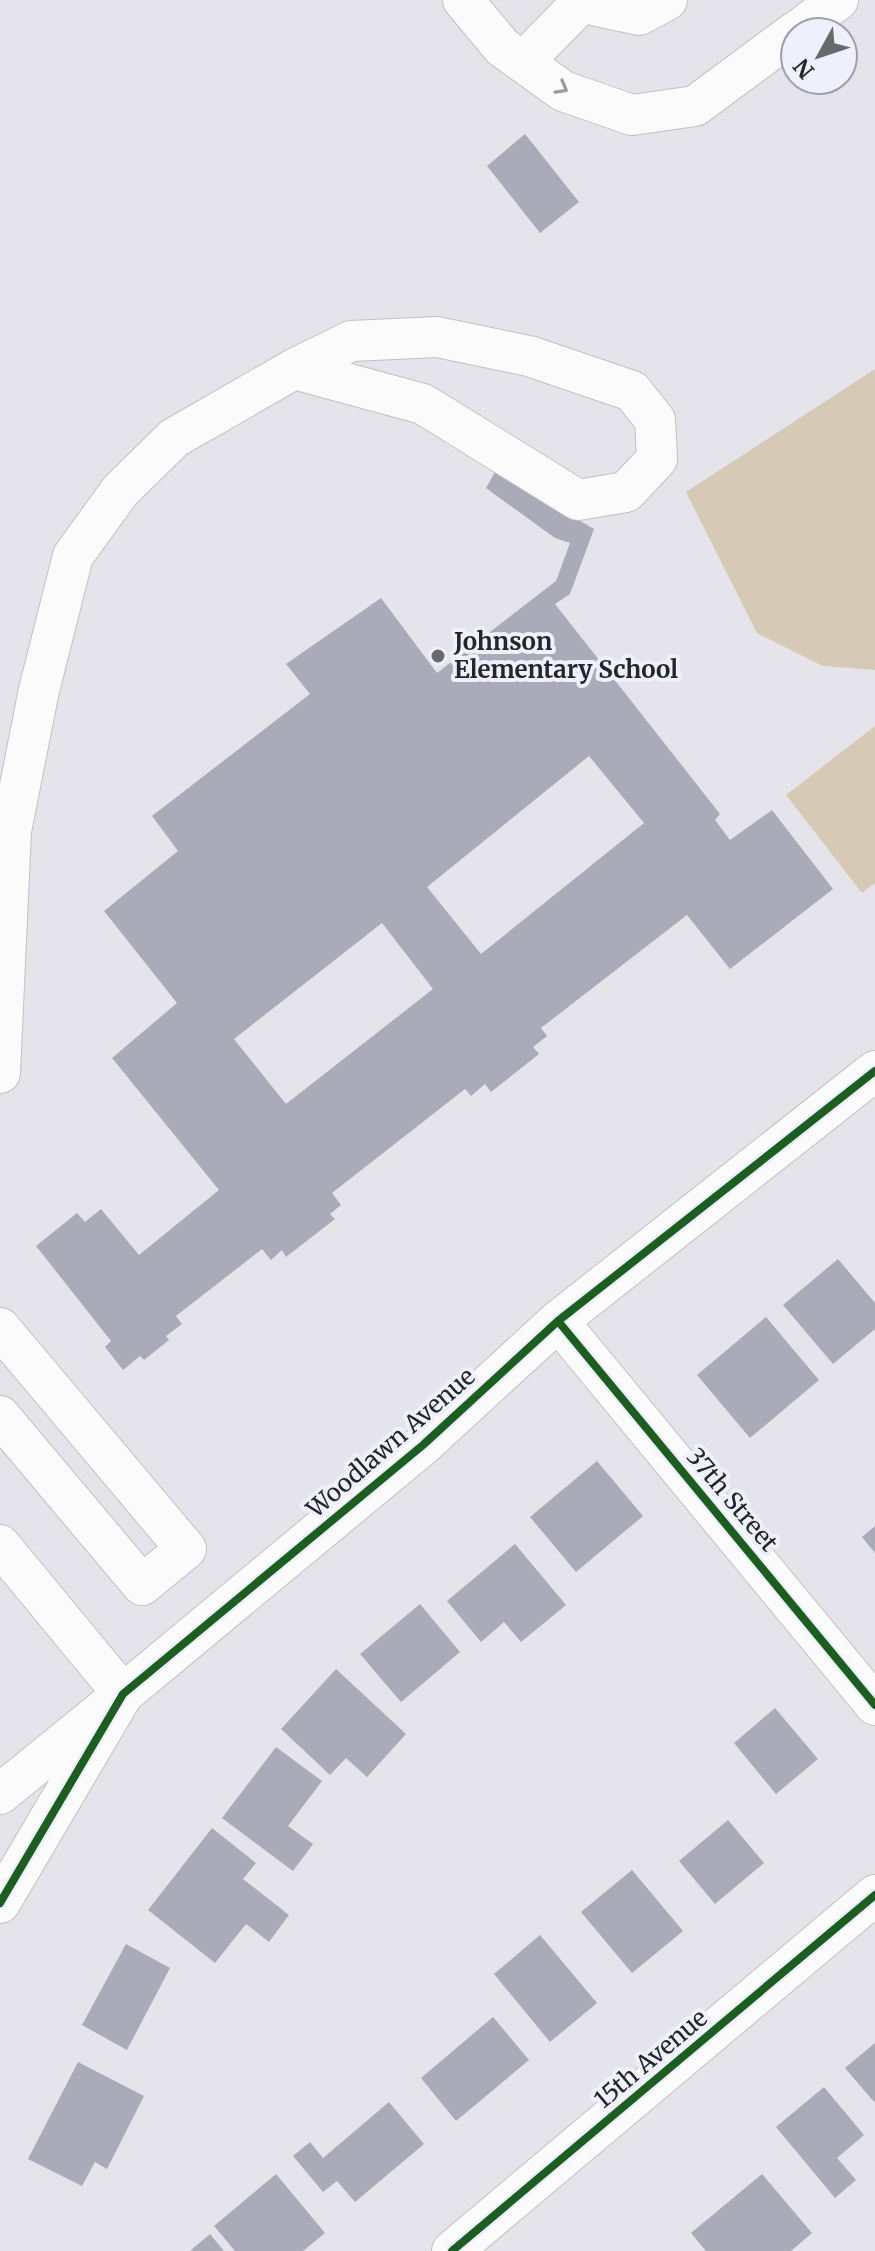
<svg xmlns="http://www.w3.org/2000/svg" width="875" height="2251" font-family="Merriweather,serif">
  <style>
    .green { fill: #d6cab6 }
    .building { fill: #aaaab9; fill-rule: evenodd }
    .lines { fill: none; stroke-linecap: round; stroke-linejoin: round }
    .minor-casing { stroke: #c0c0c5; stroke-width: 42 }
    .minor { stroke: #fbfbfc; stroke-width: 40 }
    .cycleway-casing { stroke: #eef0fb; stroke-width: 13 }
    .cycleway { stroke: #1b5e20; stroke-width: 8 }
    .oneway { stroke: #9b9b9e }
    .poi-dot { fill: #68686d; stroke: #eef0fb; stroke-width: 3 }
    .labels { text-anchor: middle; stroke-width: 8; stroke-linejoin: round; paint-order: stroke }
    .poi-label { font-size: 24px; font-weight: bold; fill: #26262a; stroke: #eef0fb; text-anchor: start }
    .street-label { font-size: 24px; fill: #26262a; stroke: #eef0fb }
  </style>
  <rect width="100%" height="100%" fill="#e4e4ea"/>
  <path class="green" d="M875,369V670L823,666L757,633L686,492Z
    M875,726V883L862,893L786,795Z"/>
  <path class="building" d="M525,134L579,202L540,233L487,166Z
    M495,472L594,529L570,594L555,604L720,814L715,820L730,840L772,810L833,889L730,969L687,915L541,1028L547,1036L533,1047L539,1054L491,1092L485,1084L471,1096L465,1089L332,1193L341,1205L330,1214L335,1219L286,1257L282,1250L271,1260L262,1249L176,1316L182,1324L166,1336L169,1340L144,1360L140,1356L123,1370L105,1347L111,1341L36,1246L77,1213L85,1222L101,1209L139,1255L219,1190L112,1058L177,1003L104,911L178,851L152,816L310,694L286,664L381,598L437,673L556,581L570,543L555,538L486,488ZM589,756L644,823L481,954L427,887ZM382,923L433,989L286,1104L234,1039Z
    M838,1259L875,1303V1329L833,1364L783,1305Z
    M766,1317L819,1380L750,1438L697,1375Z
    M597,1461L643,1516L576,1572L530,1517Z
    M875,1526V1553L862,1537Z
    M515,1544L566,1605L521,1642L504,1622L481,1642L447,1601Z
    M420,1604L460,1652L401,1702L360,1654Z
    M336,1669L406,1734L367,1777L346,1758L330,1775L281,1729Z
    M775,1708L818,1759L776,1794L734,1743Z
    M276,1747L322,1781L288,1826L313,1844L293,1871L222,1818Z
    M728,1820L764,1863L715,1904L679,1861Z
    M212,1828L256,1863L243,1879L289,1915L269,1942L246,1924L215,1963L148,1910Z
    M632,1870L683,1931L632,1973L581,1912Z
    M540,1935L597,2003L550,2042L494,1974Z
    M126,1944L170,1968L127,2050L82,2025Z
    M493,2017L529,2060L456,2121L421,2078Z
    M875,2043V2103L845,2068Z
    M78,2062L144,2096L107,2169L95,2162L82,2186L28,2159Z
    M824,2087L864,2135L837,2158L856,2180L835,2198L776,2127Z
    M389,2102L424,2144L355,2202L337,2181L323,2192L293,2156L310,2142L323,2158Z
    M276,2174L325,2233L303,2251H235L214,2226Z
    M762,2174L812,2233L791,2251H706L691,2233Z
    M210,2234L224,2251H190Z"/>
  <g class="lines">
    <defs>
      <path id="minor" d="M463,0L502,47L563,91L632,115L695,106L795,32
        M591,0L597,6L639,15L667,0
        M796,32L838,0
        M523,62L584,0
        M0,1073L11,831L39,690L73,556L120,491L174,438L294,369L351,341L437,337L529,356L632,391L655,420L657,459L626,492L578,500L423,404L294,369
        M558,1321L875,1705
        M0,1328L186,1549L142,1585L0,1416
        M0,1545L123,1694L0,1794
        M0,1903L123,1694L423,1445L558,1321L875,1071
        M452,2251L875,1895"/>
    </defs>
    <use href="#minor" class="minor-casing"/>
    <use href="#minor" class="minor"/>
    <defs>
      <path id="cycleway" d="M558,1321L875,1705
        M0,1903L123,1694L423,1445L558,1321L875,1071
        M452,2251L875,1895"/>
    </defs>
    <use href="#cycleway" class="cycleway-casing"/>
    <use href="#cycleway" class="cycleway"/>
  </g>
  <defs><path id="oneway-chevron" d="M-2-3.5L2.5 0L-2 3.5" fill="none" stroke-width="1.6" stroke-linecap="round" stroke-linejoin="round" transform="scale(2)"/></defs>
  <use class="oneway" href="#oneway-chevron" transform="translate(562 88) rotate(29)"/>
  <circle class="poi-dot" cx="438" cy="656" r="8"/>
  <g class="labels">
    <g class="poi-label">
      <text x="454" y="650">Johnson<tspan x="454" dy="28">Elementary School</tspan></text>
    </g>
    <g class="street-label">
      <text transform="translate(391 1443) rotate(-41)" y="8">Woodlawn Avenue</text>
      <text transform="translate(732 1500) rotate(50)" y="8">37th Street</text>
      <text transform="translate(651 2059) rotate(-40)" y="8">15th Avenue</text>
    </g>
  </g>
  <g transform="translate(819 56) rotate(230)"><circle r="38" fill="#eef0fb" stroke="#9e9fa7" stroke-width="2"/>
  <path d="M0-6L14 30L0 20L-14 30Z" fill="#68686d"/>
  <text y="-12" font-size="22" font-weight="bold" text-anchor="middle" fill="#26262a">N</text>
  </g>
</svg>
